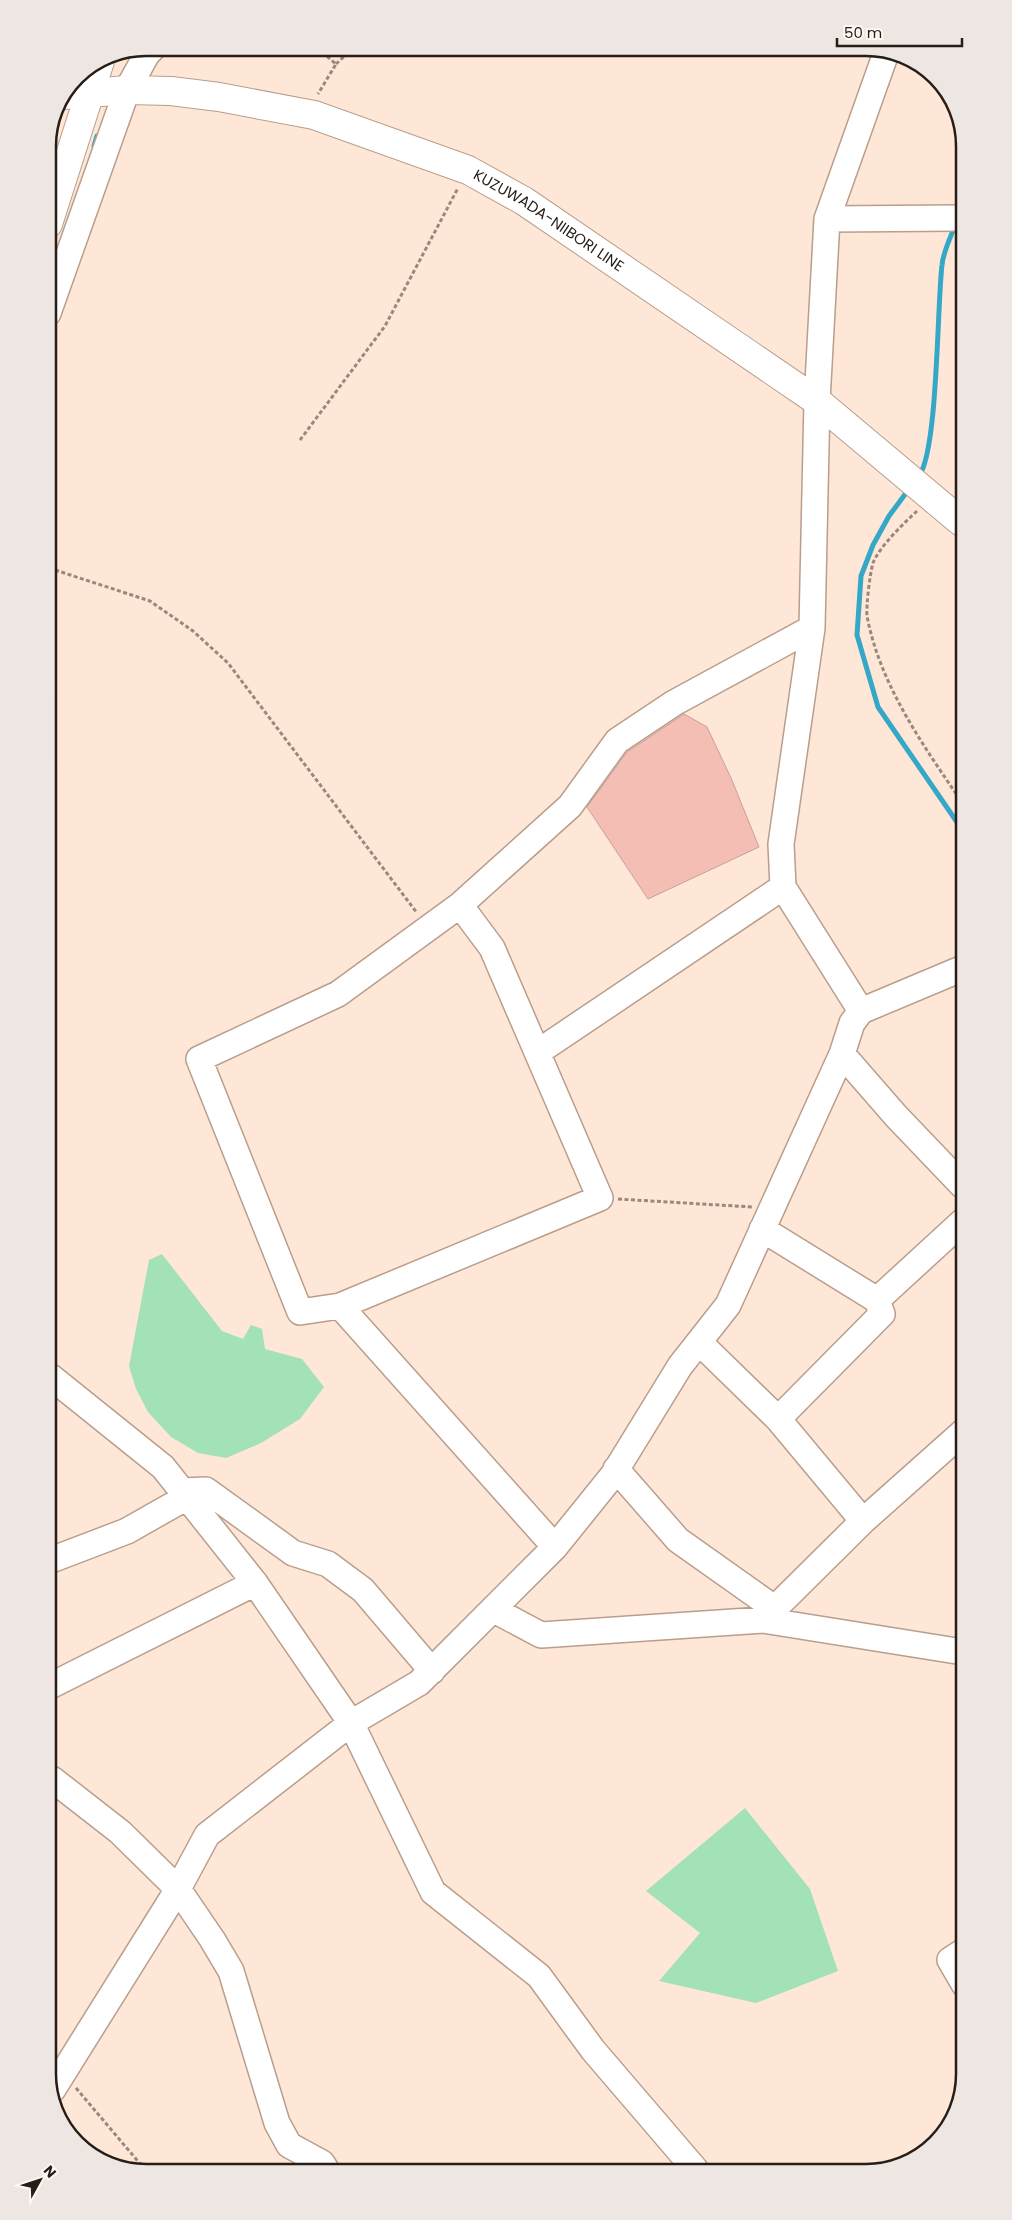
<svg xmlns="http://www.w3.org/2000/svg" width="1012" height="2220" font-family="Poppins,sans-serif">
  <style>
    .green { fill: #a3e1b7 }
    .lines { fill: none; stroke-linecap: round; stroke-linejoin: round }
    .stream { stroke: #35a8c8; stroke-width: 5 }
    .building { fill: #f5beb4; stroke: #c4a19b }
    .minor-casing { stroke: #b99e8b; stroke-width: 28 }
    .major-casing { stroke: #b99e8b; stroke-width: 30 }
    .highway-casing { stroke: #b99e8b; stroke-width: 30 }
    .path { stroke: #9a887c; stroke-width: 3; stroke-dasharray: 4 2.5; stroke-linecap: butt }
    .minor { stroke: #fff; stroke-width: 25 }
    .major { stroke: #fff; stroke-width: 28 }
    .highway { stroke: #fff; stroke-width: 28 }
    .labels { text-anchor: middle; stroke-width: 5; stroke-linejoin: round; paint-order: stroke }
    .street-label { font-size: 15px; fill: #271d16; stroke: #fef8f4 }
    .rim { fill: none; stroke: #271d16; stroke-width: 2.5 }
  </style>
  <rect width="100%" height="100%" fill="#ffe7d7"/>
  <path class="green" d="M162,1254L222,1331L243,1339L251,1325L262,1329L265,1349L302,1359L324,1387L300,1419L261,1443L226,1458L198,1453L171,1437L148,1412L136,1389L129,1366L149,1260Z
    M745,1808L810,1889L838,1971L756,2003L659,1981L700,1933L646,1891Z"/>
  <g class="lines">
    <path class="stream" d="M94,146L97,136
      M919,476C938,450 937,306 942,265C943,252 951,237 955,225
      M909,489L889,516L873,545L861,576L857,635L878,707L961,828"/>
  </g>
  <path class="building" d="M684,714L707,727L731,778L759,847L648,899L587,807L627,752Z"/>
  <g class="lines">
    <defs>
      <path id="minor" d="M827,219L959,218
        M48,313L127,90L147,54L153,48
        M460,905L492,948L600,1198L340,1306L300,1312L199,1059L338,994L460,905L570,806L617,741L674,703L812,628
        M861,1011L783,887L781,844L812,628L817,401L827,219L886,53
        M538,1052L783,887
        M842,1054L896,1116L962,1185
        M762,1229L877,1300
        M340,1306L555,1547
        M699,1342L778,1419L863,1521
        M51,1377L163,1467L182,1491L255,1583L351,1723L433,1892L539,1976L593,2050L695,2169
        M778,1419L882,1314L877,1300L962,1222
        M616,1469L678,1540L774,1608
        M182,1491L206,1490L293,1553L328,1564L363,1590L432,1671
        M51,1560L127,1531L187,1497
        M494,1610L541,1635L763,1620L963,1652
        M763,1620L863,1521L963,1432
        M52,1685L255,1583
        M52,1779L120,1832L178,1889L212,1939L231,1971L277,2123L289,2145L322,2163L327,2171
        M964,1951L950,1960L964,1984
        M53,2089L178,1889L207,1835L351,1723L419,1683L555,1547L613,1475L680,1366L728,1305L842,1054L852,1023L861,1011L961,969"/>
      <g id="major">
        <path id="s1" d="M64,95L127,90L171,91L219,97L314,115L468,170L524,201L817,401L960,521"/>
      </g>
      <path id="highway" d="M48,224L100,61"/>
    </defs>
    <use href="#minor" class="minor-casing"/>
    <use href="#major" class="major-casing"/>
    <use href="#highway" class="highway-casing"/>
    <path class="path" d="M317,48L336,64L318,94
      M336,64L353,48
      M300,440L385,326L458,188
      M917,511C904,523 879,547 873,563C870,573 866,606 867,616C880,685 923,745 961,801
      M49,568L150,601L193,631L228,663L417,913
      M618,1199L752,1207
      M76,2088L147,2172
      M887,2167L913,2156"/>
    <use href="#minor" class="minor"/>
    <use href="#major" class="major"/>
    <use href="#highway" class="highway"/>
  </g>
  <g class="labels">
    <g class="street-label">
      <text dy="5" stroke="none"><textPath href="#s1" startOffset="511">KUZUWADA-NIIBORI LINE</textPath></text>
    </g>
  </g>
  <path d="M0 0H1012V2220H0ZM146 56H866A90 90 0 0 1 956 146V2074A90 90 0 0 1 866 2164H146A90 90 0 0 1 56 2074V146A90 90 0 0 1 146 56Z" fill="#ede6e2" fill-rule="evenodd"/>
  <path class="rim" d="M146 56H866A90 90 0 0 1 956 146V2074A90 90 0 0 1 866 2164H146A90 90 0 0 1 56 2074V146A90 90 0 0 1 146 56Z"/>
  <g transform="translate(40 2180) rotate(50)" stroke="#fef8f4" stroke-width="4" paint-order="stroke">
  <path d="M0-4L9 19L0 12L-9 19Z" fill="#271d16"/>
  <text y="-8" font-size="14" font-weight="bold" text-anchor="middle" fill="#271d16">N</text>
  </g>
  <path d="M837 38v8h125v-8" fill="none" stroke="#271d16" stroke-width="2.5"/>
  <text x="844" y="38" font-size="15" fill="#271d16" stroke="#fef8f4" stroke-width="4" paint-order="stroke">50 m</text>
</svg>
